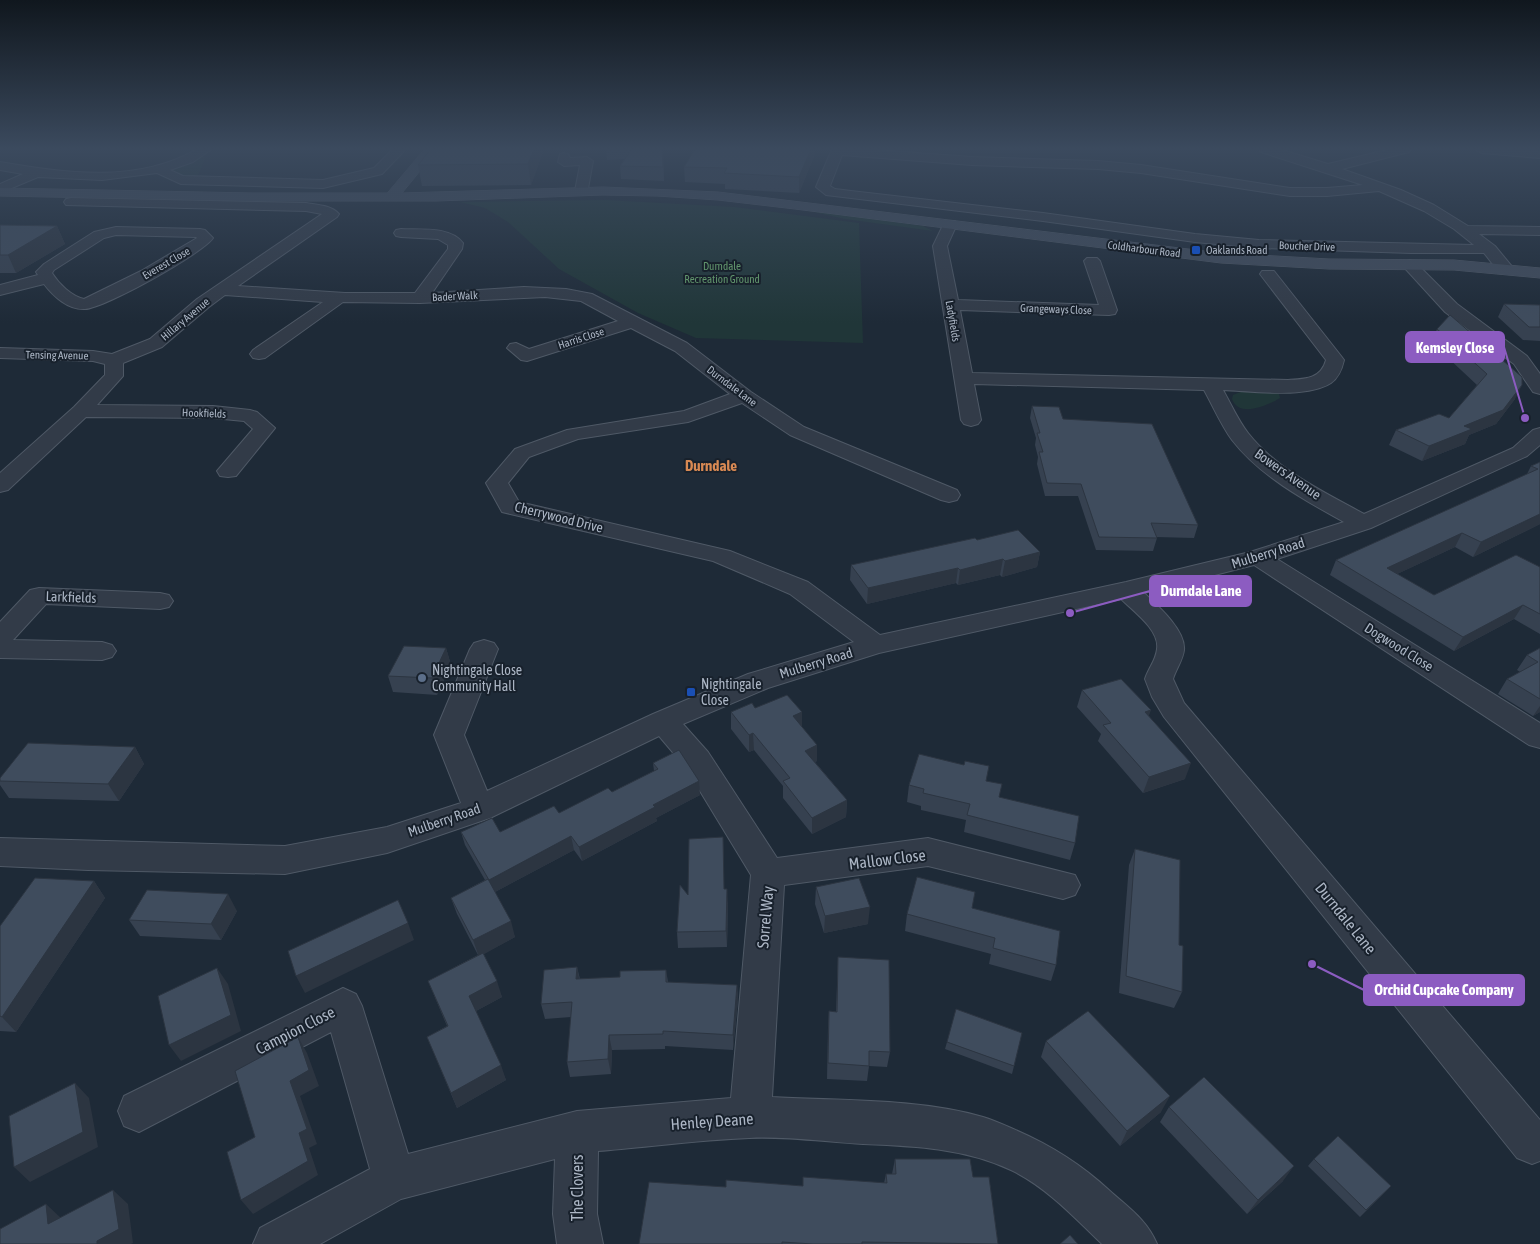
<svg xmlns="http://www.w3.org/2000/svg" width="1540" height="1244" font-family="'Asap Condensed',sans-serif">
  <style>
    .green { fill: #203638 }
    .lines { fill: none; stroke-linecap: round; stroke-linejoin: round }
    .street-casing { stroke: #4f5966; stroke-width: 2 }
    .secondary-casing { stroke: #4f5966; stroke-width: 1 }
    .street { fill: #323b48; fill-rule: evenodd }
    .secondary { fill: #404b5b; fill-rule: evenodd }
    .wall { fill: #364150 }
    .shaded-wall { fill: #2c3541 }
    .building { fill: #3f4c5d; stroke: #2c3541 }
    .transit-dot { fill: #1a4fb4; stroke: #18212c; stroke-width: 2 }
    .service-dot { fill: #5c6f8a; stroke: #18212c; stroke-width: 2 }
    .labels { text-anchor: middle; stroke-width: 4; stroke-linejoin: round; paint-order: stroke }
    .far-street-label { font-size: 11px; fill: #acb6c5; stroke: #18212c }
    .far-poi-label { font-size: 11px; fill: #acb6c5; stroke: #18212c; text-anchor: start }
    .far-park-label { font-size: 11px; fill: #62966d; stroke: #18212c }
    .street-label { font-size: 14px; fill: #acb6c5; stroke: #18212c }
    .poi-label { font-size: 14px; fill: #acb6c5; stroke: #18212c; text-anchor: start }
    .neighbourhood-label { font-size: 15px; font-weight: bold; fill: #d88953; stroke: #18212c }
    .near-street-label { font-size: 16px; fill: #acb6c5; stroke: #18212c }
    .leader { fill: none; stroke: #8c5cc1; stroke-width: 2 }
    .callout-dot { fill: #8c5cc1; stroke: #18212c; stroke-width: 2 }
    .callout { fill: #8c5cc1; stroke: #8c5cc1; stroke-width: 2 }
    .callout-label { font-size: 15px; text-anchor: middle; font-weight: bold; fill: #fff }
  </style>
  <rect width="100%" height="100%" fill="#1e2a37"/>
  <path class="green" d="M206,156L197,178L184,177L169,169Z
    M605,200L735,207L859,223L863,343L696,338L638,313L559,269L508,222L485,208L460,202Z
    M796,208L923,226L933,231L845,219Z
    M1243,391L1272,392L1279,394L1280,398C1267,406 1239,418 1232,399L1233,395Z"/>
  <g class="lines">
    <defs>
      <path id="street" d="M197,149H212L193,162L170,170L183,176L323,180L374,168L393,149H406L382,174L323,188L181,184L157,173L102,180L38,177L0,193V184L23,174L0,170V162C65,173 137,184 197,149Z
        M832,149H862L972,157L1098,161L1141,165L1290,188H1327L1363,185L1261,152L1259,149H1279L1328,164L1391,149H1411L1409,152L1342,169L1401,190L1434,205L1468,226L1540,227V235L1479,234L1495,246L1514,269L1511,272C1498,276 1492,262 1484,253H1411L1259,248L1195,242L1043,221L826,195L816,187ZM842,155L972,165L1098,169L1141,173L1290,196H1327L1379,191L1424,211L1454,229L1474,245L1259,240L1195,234L1043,213L851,191L835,189L830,186Z
        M1475,149L1540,150V158L1481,153Z
        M564,153L568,154L570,158L587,157L593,161L587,194L582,195L575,191L580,165L564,166L558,162L560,154Z
        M71,198L306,203C317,205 331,205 339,214L337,217L238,286L345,293H415L448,249V245L438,239L401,237L396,236L394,233L396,230L401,229C420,230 450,226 463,243L462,249L432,293L524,287L566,289L592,294L687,343L751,392L804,427L957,490L960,495L957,500L949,502L941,500L790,435L742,403L688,422L578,439L529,457L508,483L519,502L730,551L808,582L880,635L1126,582L1250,552L1344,522C1304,500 1260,476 1232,440C1221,425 1213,406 1204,390L974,384L981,420L978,424L971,426L964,424L961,420L933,246L945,221H955L957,224L947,246L958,300L1099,305L1084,261L1087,258H1097L1100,261L1117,310L1115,314L1109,315L960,310L972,373L1288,380C1305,379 1321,379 1326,360L1260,274L1262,271H1274L1341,356L1344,360C1342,369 1339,377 1331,383C1306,399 1252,391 1223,390C1231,404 1238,420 1248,433C1277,470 1324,492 1364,514L1513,448L1533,430L1540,428V445L1527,456L1371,528L1277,559L1540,723V748L1529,745L1254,565L1144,593C1157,605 1186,630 1184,650C1183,660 1176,669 1173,679L1184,703L1540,1120V1161L1532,1164L1517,1158L1164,717L1152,697L1145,679C1148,669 1156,660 1157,649C1160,630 1133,611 1121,599L879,653L768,688L683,724L708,752L777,858L928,838L1075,875L1080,885L1075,895L1063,899L928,866L784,885L772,1097C840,1101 917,1098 983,1117C993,1120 1002,1124 1011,1128C1049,1144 1080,1163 1110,1191C1129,1208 1147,1220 1157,1244H1102C1074,1217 1046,1187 1011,1170C964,1148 913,1146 863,1144C825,1142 786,1136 749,1138C699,1140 648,1147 598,1151L597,1214L603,1244H557L553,1214L555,1159L401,1199L320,1244H253L260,1228L370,1169L331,1032L139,1132L124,1126L118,1111L124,1096L343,988L356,994L362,1006L408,1154L577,1111L731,1098L751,875L686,768L659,736L490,818L387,853L285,874L88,870L0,866V838L285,846L387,827L461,803L434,735L470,649L474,643L484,640L494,643L498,649L464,735L487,791L653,714L748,674L854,642L790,594L713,561L502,512L486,483L515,449L567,430L684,411L730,394L675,351L631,328L527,361L521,360L507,348L510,344L516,343L529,349L618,321L581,301L545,297L420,303L343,302L265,358L259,359L253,358L250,354L253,350L323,302L225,295L209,307L162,347L123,363V376L97,405L213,406L250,410L257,412L275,428L236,476L228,477L220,476L217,471L253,429L244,421L213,418L86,417L8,490L0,492V473L74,407L105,375V364L93,361L0,358V348L93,351L112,354L150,339L197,299L322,214L306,211L66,205L64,202L66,199Z
        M116,227L200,229L205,230L213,238C202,254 105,308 85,309C68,310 53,296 44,284L0,295V285L38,275L36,272L44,264L94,232ZM116,235L196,237L197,238L141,271L84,299C71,296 59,284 52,273L54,270L104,238Z
        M1410,260L1415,262L1457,304L1527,356L1540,374V394L1533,392L1514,364L1445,312L1402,265L1405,262Z
        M39,588L160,593L169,595L173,601L169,607L160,609L46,604L13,640L102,642L112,645L116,651L112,657L102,660L0,658V622L30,590Z"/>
      <path id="secondary" d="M425,149H438L402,193L603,187L718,192L1221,253L1329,259L1454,260L1540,268V278L1454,270L1329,269L1221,263L795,209L718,200L657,196L603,195L436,201H252L0,196V188L252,193H387Z"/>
    </defs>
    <use href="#street" class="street-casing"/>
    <use href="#secondary" class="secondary-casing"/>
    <use href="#street" class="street"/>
    <use href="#secondary" class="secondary"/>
  </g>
  <path class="wall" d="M544,149L531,185L422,186L418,165Z
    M606,149H663L664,181L621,179L620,166L624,159L607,160Z
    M815,154L799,193L725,189V184L685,182L684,167Z
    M0,225L57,226L65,244L16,273H0Z
    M1504,304L1540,305V341L1523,340L1498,317Z
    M1437,329L1515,399L1496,424L1469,435L1465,444L1422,461L1389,445L1396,430L1449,418L1477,385L1431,342Z
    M1032,406L1063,419L1198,525L1194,538L1156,537L1157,538L1153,551L1096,550L1078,496H1045L1037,464L1038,457L1035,445L1036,438L1030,418Z
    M1540,462V524L1473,557L1455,547L1397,574L1434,595L1540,567V634L1514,619L1454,651L1330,575L1336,560L1527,474L1531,466Z
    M977,540L1040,552L1037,567L1002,577L1000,575L958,585L956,583L867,604L850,580L851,565Z
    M446,648L451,665L437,695L393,692L388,676Z
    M1540,648V712L1533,716L1498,694L1507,679L1520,672L1517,670L1527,655Z
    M1082,690L1149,716L1185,779L1143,793L1098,741L1101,734L1077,707Z
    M731,712L802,727L817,761L815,762L847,800L846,817L812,834L783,798V786L754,750L749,752L731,729Z
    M135,747L144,764L119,801L9,798L0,785V778Z
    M653,763L700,795L656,818L657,821L582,861L574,850L495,892L515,937L483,954L502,997L476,1011L506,1080L457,1108L427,1037L447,1026L428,981L478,955L457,914L451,898L485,880L465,845L461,832H500L559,813L612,792L654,771Z
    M986,781L999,797L1075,843L1070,860L964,832L966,820L921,810V806L907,802L909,785Z
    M723,837L724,889L728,905L727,947L678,948L677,932L688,895Z
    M1135,849L1182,992L1174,1008L1119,993L1129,865Z
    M94,881L105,898L16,1032L0,1031V926Z
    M816,887L868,924L824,933L815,904Z
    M972,908L1056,965L1051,981L989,964L991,954L905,931L907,914Z
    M237,911L221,940L140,936L129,920Z
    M838,957L890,1052L887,1067L869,1066L867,1081L827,1079L828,1027L829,1011L836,1012Z
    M577,967L580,979L620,977L666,970L668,982L737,985L738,1000L733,1050L665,1046V1049L612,1050L611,1074L570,1077L567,1062L571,1017L545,1019L541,1004Z
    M1046,1041L1161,1112L1120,1146L1041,1057Z
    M947,1042L1014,1066L1012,1074L945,1049Z
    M1169,1107L1283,1181L1247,1214L1160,1122Z
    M895,1159L973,1177H989L998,1244H639L726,1187L803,1186L884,1183L886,1174H892Z
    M1314,1159L1391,1186L1360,1217L1308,1166Z"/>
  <path class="shaded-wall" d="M534,149H544L531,185L528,164Z
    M811,149H815V154L799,193V177Z
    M57,226L65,244L16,273L8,255Z
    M1522,385L1515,399L1496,424L1469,435L1465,444L1422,461L1429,446L1464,426Z
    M1540,514V524L1473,557L1481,542Z
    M1462,533L1455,547L1380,582L1387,568Z
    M1040,552L1037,567L1002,577L1005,561Z
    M1003,559L1000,575L958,585L960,570Z
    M958,568L956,583L867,604L868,588Z
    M1523,605L1514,619L1454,651L1463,637Z
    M446,648L451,665L437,695L432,678Z
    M1540,706V712L1533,716Z
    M1151,710L1145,727V712Z
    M802,712V729L793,716Z
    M753,733L754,750L749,752V735Z
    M817,745V761L804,767L805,751Z
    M135,747L144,764L119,801L108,784Z
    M1191,763L1185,779L1143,793L1149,777Z
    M699,781L700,795L656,818L657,821L582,861L579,847L653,805Z
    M847,800L846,817L812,834V818Z
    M571,836L574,850L493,893L489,880Z
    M94,881L105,898L16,1032L2,1017Z
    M727,889L728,905L727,947L726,931Z
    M228,894L237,911L221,940L211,924Z
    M870,907L868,924L824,933L825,916Z
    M511,921L515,937L479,957L473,940Z
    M408,923L414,940L305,993L296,976Z
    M577,967L580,983L576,979Z
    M217,968L228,984L241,1031L181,1061L169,1045Z
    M497,981L502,997L474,1012L469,996Z
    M737,985L738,1000L733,1050V1035Z
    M609,1035L612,1050L611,1074L608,1059Z
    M298,1037L307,1053L319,1086L300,1096L317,1144L309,1148L318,1175L253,1214L241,1200L299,1133L290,1081Z
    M501,1065L506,1080L457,1108L451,1093Z
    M75,1083L89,1098L98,1147L30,1182L14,1167Z
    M1170,1096L1161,1112L1120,1146L1127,1131Z
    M1294,1166L1283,1181L1247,1214L1258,1200Z
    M113,1190L128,1204L133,1243L131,1244H97V1241Z
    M46,1204L62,1219L48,1224Z"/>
  <path class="building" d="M431,149H534L528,164L418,165Z
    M632,149H662L663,167L620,166Z
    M695,149H811L799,177L724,173L727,168L684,167Z
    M0,225L57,226L8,255H0Z
    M1504,304L1540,305V327H1529Z
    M1450,315L1522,377V385L1503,410L1464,426L1472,429L1429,446L1396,430L1439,414L1449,418L1487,374L1437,329Z
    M1032,406L1059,407L1063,419L1152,424L1198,525L1151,523L1157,538L1099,537L1081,484L1047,483L1039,452H1043L1037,433H1040Z
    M1540,462V514L1481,542L1462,533L1387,568L1434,595L1516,555L1540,567V614L1523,605L1463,637L1336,560L1538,469L1531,466Z
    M1018,530L1040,552L1005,561L1003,559L960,570L958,568L868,588L851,565L975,538L977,540Z
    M404,646L446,648L432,678L388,676Z
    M1540,648V699L1507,679L1538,662L1527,655Z
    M1121,679L1151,710L1145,712L1191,763L1149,777L1103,725L1111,723L1082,690Z
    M787,695L802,712L793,716L817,745L805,751L847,800L812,818L783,781L790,778L753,733L749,735L731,712L752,703L755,708Z
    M28,743L135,747L108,784L0,781V778Z
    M679,750L699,781L653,805L655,807L579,847L571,836L489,880L461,832L492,818L500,832L554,806L559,813L608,788L612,792L658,769L653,763Z
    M919,754L964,765L965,761L989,766L986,781L1002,784L999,797L1079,816L1075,843L967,815L970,804L923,793L924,789L909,785Z
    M723,837L724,889H727L726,931L677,932L680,885L688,895L689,839Z
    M1135,849L1180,860L1179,945L1183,946L1182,992L1126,976Z
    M917,877L975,892L972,908L1060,931L1056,965L993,948L995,938L907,914Z
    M35,878L94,881L2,1017L0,1016V926Z
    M859,878L870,907L825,916L816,887Z
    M488,879L511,921L473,940L451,898Z
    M147,890L228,894L211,924L129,920Z
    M398,900L408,923L296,976L288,951Z
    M483,953L497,981L469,996L501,1065L451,1093L427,1037L448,1026L428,981Z
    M838,957L889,960L890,1052L869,1051V1066L828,1063L829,1011L837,1012Z
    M577,967L576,979L620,977V971L666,970V982L737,985L733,1035L663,1031V1034L609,1035L608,1059L567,1062L572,1002L541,1004L544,970Z
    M217,968L231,1015L169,1045L158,996Z
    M956,1009L1022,1033L1014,1066L947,1042Z
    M1088,1011L1170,1096L1127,1131L1046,1041Z
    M298,1037L309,1070L290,1081L307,1129L299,1133L308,1161L241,1200L227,1152L255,1137L235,1071Z
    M1204,1077L1294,1166L1258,1200L1169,1107Z
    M75,1083L83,1132L14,1167L9,1116Z
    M1338,1136L1391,1186L1366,1210L1314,1159Z
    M895,1159H970L973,1177H989L998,1244L862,1242V1244H813L782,1242V1244H639L649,1182L726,1187V1180L803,1186V1177L887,1183L886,1174H896Z
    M113,1190L119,1229L97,1241V1244H0V1229L46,1204L48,1224Z
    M1070,1235L1078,1244H1060Z"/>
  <linearGradient id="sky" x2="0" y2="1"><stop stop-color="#10171e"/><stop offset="0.46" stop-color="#3b4a5e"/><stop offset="1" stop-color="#3b4a5e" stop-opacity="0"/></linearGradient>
  <rect width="1540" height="323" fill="url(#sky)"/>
  <g class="transit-dot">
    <rect x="1191" y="245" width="10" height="10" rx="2.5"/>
    <rect x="686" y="687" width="10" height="10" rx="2.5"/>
  </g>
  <circle class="service-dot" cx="422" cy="678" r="5"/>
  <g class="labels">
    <g class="far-street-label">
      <text transform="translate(1307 246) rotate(2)" y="4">Boucher Drive</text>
      <text transform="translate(1144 249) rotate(7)" y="4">Coldharbour Road</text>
      <text transform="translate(166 263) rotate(-30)" y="4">Everest Close</text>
      <text transform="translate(455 296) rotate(-3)" y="4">Bader Walk</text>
      <text transform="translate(1056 309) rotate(2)" y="4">Grangeways Close</text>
      <text transform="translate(185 319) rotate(-40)" y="4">Hillary Avenue</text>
      <text transform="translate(953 321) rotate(80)" y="4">Ladyfields</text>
      <text transform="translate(581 338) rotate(-18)" y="4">Harris Close</text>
      <text transform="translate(57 355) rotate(1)" y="4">Tensing Avenue</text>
      <text transform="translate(732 386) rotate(37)" y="4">Durndale Lane</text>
      <text transform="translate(204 413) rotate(2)" y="4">Hookfields</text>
    </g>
    <g class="far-poi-label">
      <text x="1206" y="254">Oaklands Road</text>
    </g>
    <g class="far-park-label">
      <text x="722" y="270">Durndale<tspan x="722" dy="13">Recreation Ground</tspan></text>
    </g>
    <g class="street-label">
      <text transform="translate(1288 474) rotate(35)" y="5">Bowers Avenue</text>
      <text transform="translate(559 517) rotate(14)" y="5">Cherrywood Drive</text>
      <text transform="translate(1268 553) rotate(-17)" y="5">Mulberry Road</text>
      <text transform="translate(71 597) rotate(2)" y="5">Larkfields</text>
      <text transform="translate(1399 647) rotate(32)" y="5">Dogwood Close</text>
      <text transform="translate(816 663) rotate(-17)" y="5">Mulberry Road</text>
      <text transform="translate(444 820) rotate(-19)" y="5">Mulberry Road</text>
    </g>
    <g class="poi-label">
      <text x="432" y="675">Nightingale Close<tspan x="432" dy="16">Community Hall</tspan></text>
      <text x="701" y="689">Nightingale<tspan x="701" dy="16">Close</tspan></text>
    </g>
    <g class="neighbourhood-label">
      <text x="711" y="471">Durndale</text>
    </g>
    <g class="near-street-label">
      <text transform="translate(887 859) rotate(-7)" y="6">Mallow Close</text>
      <text transform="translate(765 917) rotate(-85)" y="6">Sorrel Way</text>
      <text transform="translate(1346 918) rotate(51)" y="6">Durndale Lane</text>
      <text transform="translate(295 1030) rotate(-27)" y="6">Campion Close</text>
      <text transform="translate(712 1121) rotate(-4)" y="6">Henley Deane</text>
      <text transform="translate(577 1188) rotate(-90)" y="6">The Clovers</text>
    </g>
  </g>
  <path class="leader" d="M1525 418L1504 347M1070 613L1150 591M1312 964L1364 990"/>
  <g class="callout-dot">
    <circle cx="1525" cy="418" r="5"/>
    <circle cx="1070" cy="613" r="5"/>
    <circle cx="1312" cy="964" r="5"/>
  </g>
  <g class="callout">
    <rect x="1406" y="332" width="98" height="30" rx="5"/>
    <rect x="1150" y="576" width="101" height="30" rx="5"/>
    <rect x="1364" y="975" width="160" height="30" rx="5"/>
  </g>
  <g class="callout-label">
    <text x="1455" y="353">Kemsley Close</text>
    <text x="1201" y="596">Durndale Lane</text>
    <text x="1444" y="995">Orchid Cupcake Company</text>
  </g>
</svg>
